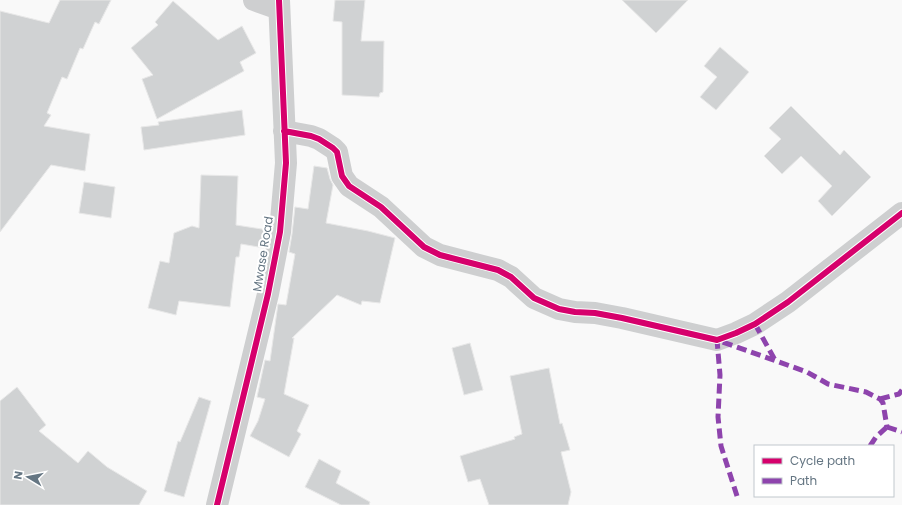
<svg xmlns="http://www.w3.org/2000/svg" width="902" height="505" font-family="Poppins,sans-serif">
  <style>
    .building { fill: #d0d2d3; stroke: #e8e8e8 }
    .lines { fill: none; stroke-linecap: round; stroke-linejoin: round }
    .street { stroke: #cecfd0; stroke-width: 22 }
    .quiet { stroke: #8e44ad; stroke-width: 5; stroke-dasharray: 10 5; stroke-linecap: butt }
    .cycleway-casing { stroke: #fff; stroke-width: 8 }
    .cycleway { stroke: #d6006c; stroke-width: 6 }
    .labels { text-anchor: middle; stroke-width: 4; stroke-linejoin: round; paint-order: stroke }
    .street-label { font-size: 12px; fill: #657683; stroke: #fff }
  </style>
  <rect width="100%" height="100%" fill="#f9f9f9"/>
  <path class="building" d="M60,0H111L99,24L95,22L83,49L80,48L67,79L62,77L47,113L51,115L44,126L90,134L85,171L51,165L0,232V11L49,23Z
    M335,0H365L361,41H384L383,92L380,93L379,97L342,95V22L333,21Z
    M622,0H688L656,33Z
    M173,1L218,40L242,26L256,53L240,62L244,71L157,119L142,79L153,75L131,48L158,25L155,22Z
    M720,47L749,72L716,110L700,97L717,77L704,66Z
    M791,106L840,155L844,150L871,177L832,216L818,201L832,186L801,156L782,174L764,156L781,139L769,128Z
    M242,110L245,135L144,150L141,127L159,125L158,122Z
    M314,166L327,168L330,179L333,185L326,223L368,231L395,238L380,303L362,301L361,305L337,295L292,338H294L284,394L309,405L297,431L301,434L289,457L250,436L258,421L265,399L257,397L265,360L270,361L278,304L286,305L295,254L289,252L292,234L295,207L308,209Z
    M201,175L238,176L236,225L268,230L264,248L241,244L239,257H236L230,307L179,301L176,315L148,308L160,261L169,263L174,233L192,226L199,228Z
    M84,182L115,187L111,218L79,213Z
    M470,343L483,390L464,395L452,348Z
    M549,368L560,424L562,423L570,450L561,452L571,492L568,505H489L480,479L468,482L460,456L515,439L514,437L522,434L510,376Z
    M17,387L46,425L39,431L78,463L88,451L107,467L147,491L139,505H0V401Z
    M199,397L211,401L184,497L164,491L178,441L180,442Z
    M319,459L341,471L336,483L370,502L369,505H341L305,487Z"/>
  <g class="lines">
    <path class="street" d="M254,0L279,9
      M284,131L311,136L319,139L333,148L337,152L342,176L349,186L381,207L424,247L440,255L498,270L511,277L534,298L559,309L575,312L595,313L622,318L717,340L736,333L755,324L788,302L902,213
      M217,505L268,294L280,232L286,163L279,0"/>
    <path class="quiet" d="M755,324L775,360
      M880,399L899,394L902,390
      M887,427L902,432
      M870,446L876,437L887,427
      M737,496L721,446L718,417L720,375L717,340L807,372L828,384L866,392L880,399L883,403L887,427"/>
    <defs>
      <path id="cycleway" d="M284,131L311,136L319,139L333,148L337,152L342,176L349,186L381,207L424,247L440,255L498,270L511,277L534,298L559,309L575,312L595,313L622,318L717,340L736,333L755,324L788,302L902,213
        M217,505L268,294L280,232L286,163L279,0"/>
    </defs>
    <use href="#cycleway" class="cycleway-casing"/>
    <use href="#cycleway" class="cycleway"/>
  </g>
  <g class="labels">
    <g class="street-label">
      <text transform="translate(263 254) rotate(-81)" y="4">Mwase Road</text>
    </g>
  </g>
  <rect x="754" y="445" width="140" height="52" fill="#ffffff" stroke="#c1c8cd"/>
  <rect x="762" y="458" width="20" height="6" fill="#d6006c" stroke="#c1c8cd"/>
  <text x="790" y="465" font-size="12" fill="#657683">Cycle path</text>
  <rect x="762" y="478" width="20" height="6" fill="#8e44ad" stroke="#c1c8cd"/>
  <text x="790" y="485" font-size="12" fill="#657683">Path</text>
  <g transform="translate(28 477) rotate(280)" stroke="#ffffff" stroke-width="3" paint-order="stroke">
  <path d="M0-3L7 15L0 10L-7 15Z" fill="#657683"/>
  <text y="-6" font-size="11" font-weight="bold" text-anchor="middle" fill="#657683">N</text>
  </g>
</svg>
